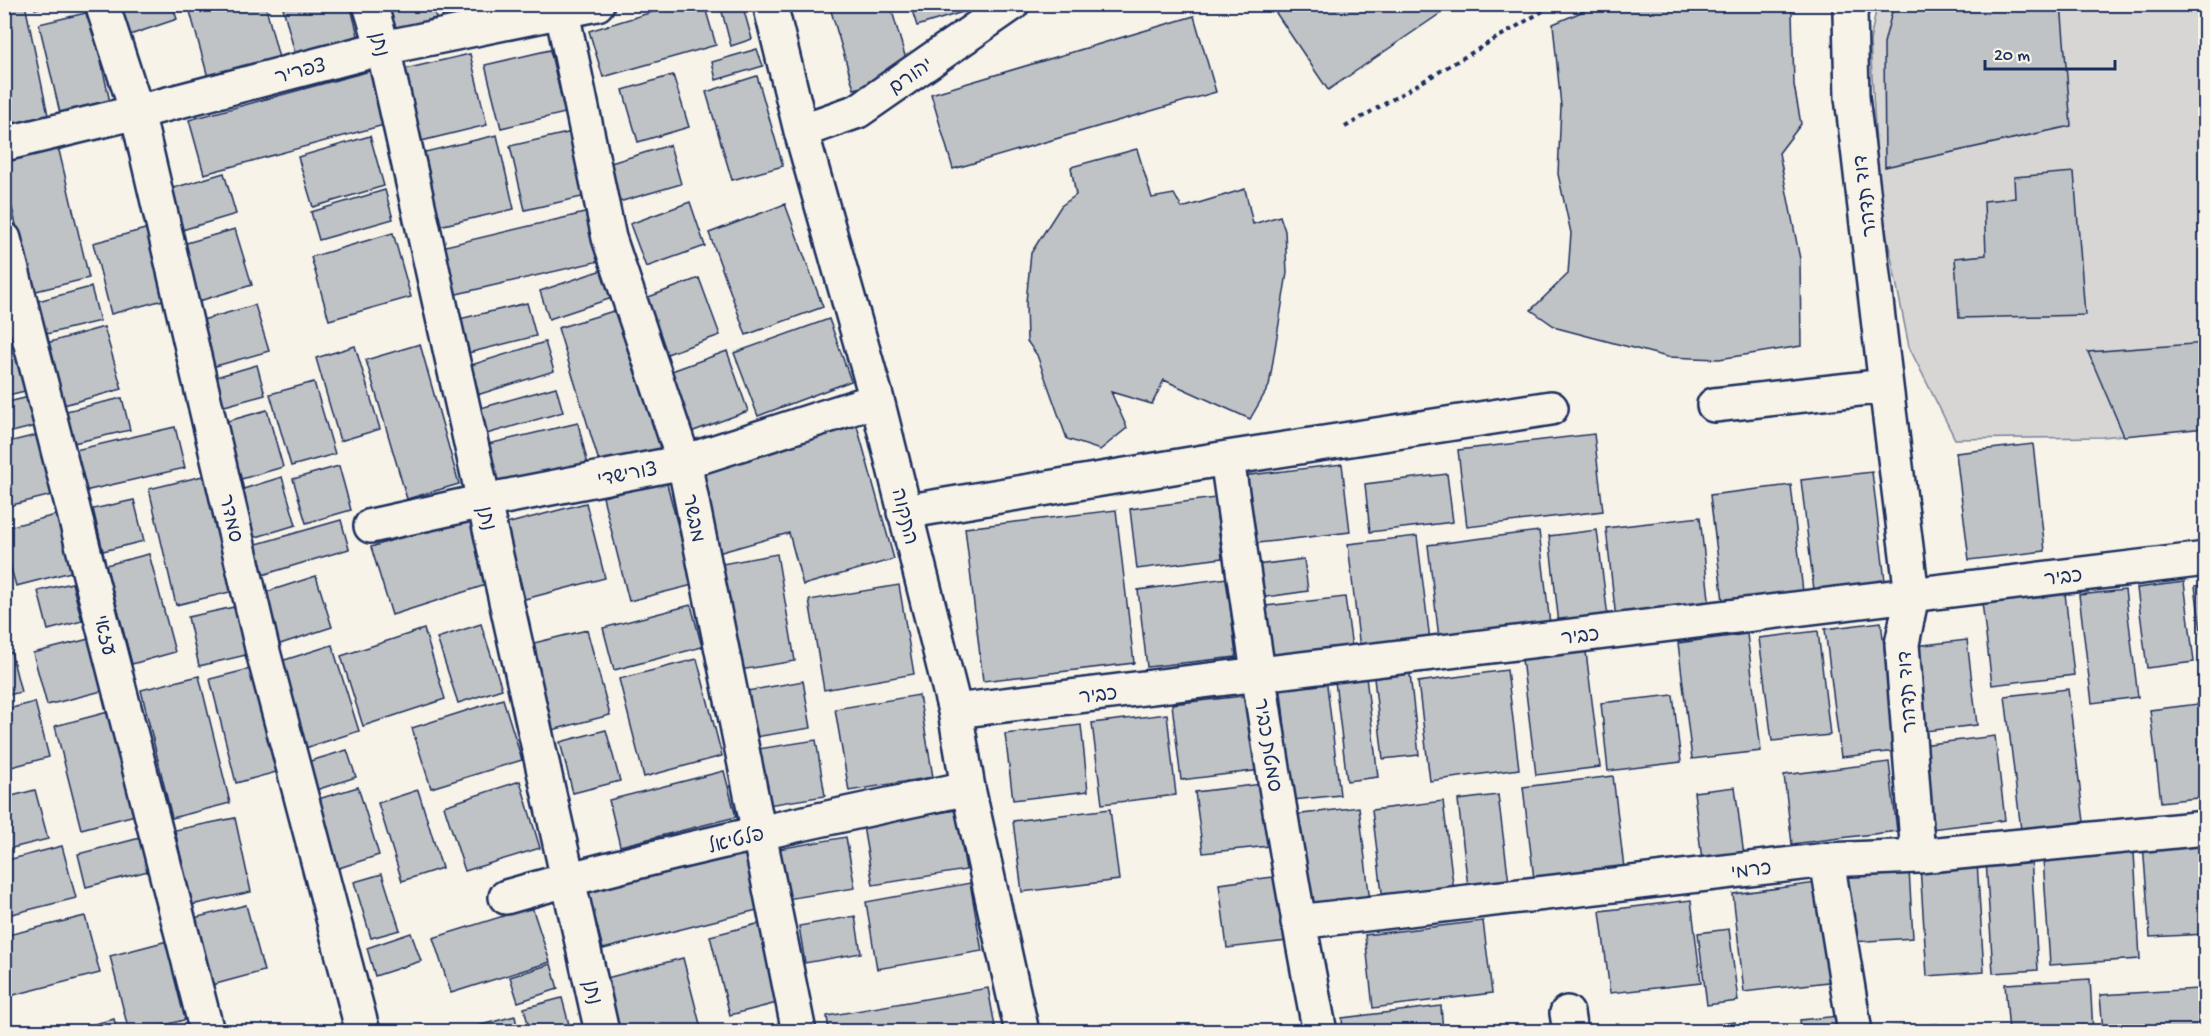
<svg xmlns="http://www.w3.org/2000/svg" width="2210" height="1036" font-family="'Gochi Hand','Playpen Sans Hebrew',sans-serif">
  <style>
    .green { fill: #d7d6d4; stroke: #798299; stroke-width: 1.5 }
    .building { fill: #c0c3c5; stroke: #1b2f5e; stroke-width: 1.5 }
    .lines { fill: none; stroke-linecap: round; stroke-linejoin: round }
    .street-casing { stroke: #1b2f5e; stroke-width: 38 }
    .path { stroke: #1b2f5e; stroke-width: 4; stroke-dasharray: 4.5 4.5; stroke-linecap: butt }
    .street { stroke: #f7f3e8; stroke-width: 33 }
    .labels { text-anchor: middle; stroke-width: 4.5; stroke-linejoin: round; paint-order: stroke }
    .street-label { font-size: 20px; fill: #1b2f5e; stroke: #f7f3e8 }
  </style>
  <rect width="100%" height="100%" fill="#f7f3e8"/>
  <filter id="ink" filterUnits="userSpaceOnUse"><feTurbulence type="fractalNoise" baseFrequency=".0167" numOctaves="2"/><feDisplacementMap in="SourceGraphic" scale="12" xChannelSelector="R" yChannelSelector="G"/><feConvolveMatrix kernelMatrix="1 2 1 2 8 2 1 2 1" color-interpolation-filters="sRGB"/></filter>
  <g filter="url(#ink)">
    <path class="green" d="M1877,5H2205V427L2102,437L1955,439L1909,347L1879,196L1870,41Z"/>
    <path class="building" d="M4,4H25L49,120L4,129Z
      M34,4H53L35,9Z
      M120,4H172L177,19L130,35Z
      M188,4H265L280,62L209,81Z
      M282,4H350L359,39L296,57Z
      M384,4H432L436,18L391,30Z
      M439,4H495L496,8L444,21Z
      M679,4H704L716,45L603,77L589,31Z
      M733,4H742L752,39L731,46L721,8Z
      M829,4H890L910,73L854,89Z
      M910,4H989L917,26Z
      M1270,4H1454L1328,90Z
      M1600,4H1789L1792,13L1794,85L1801,124L1779,153L1800,259L1801,346L1719,359L1667,357L1557,328L1531,310L1568,274L1571,233L1558,174L1561,106L1553,24Z
      M1894,4H2061L2071,126L1885,167L1884,43Z
      M90,12L110,102L60,113L39,24Z
      M1194,16L1216,92L953,169L931,94Z
      M757,49L763,66L716,80L712,62Z
      M550,50L565,113L501,128L485,65Z
      M470,54L487,125L413,143L396,71Z
      M370,71L384,125L204,174L189,120Z
      M673,75L689,127L638,142L623,90Z
      M757,76L783,166L732,180L706,92Z
      M572,132L586,196L525,210L510,146Z
      M497,135L514,209L439,226L421,153Z
      M370,136L384,186L313,207L298,157Z
      M57,142L89,278L32,292L4,174V154Z
      M670,145L681,184L612,204L601,166Z
      M1137,149L1152,198L1174,194L1182,208L1245,189L1253,224L1280,216L1285,231L1287,273L1269,386L1250,419L1164,380L1152,404L1111,392L1127,428L1100,450L1067,439L1037,355L1027,341L1026,302L1031,253L1061,206L1076,195L1071,167Z
      M2074,172L2085,315L1959,318L1955,258L1986,255L1984,201L2015,198L2014,177Z
      M224,173L236,214L182,230L170,189Z
      M385,190L393,219L319,240L311,212Z
      M690,202L705,246L646,267L630,224Z
      M785,204L823,307L746,335L709,233Z
      M593,211L604,260L448,296L437,248Z
      M149,228L167,299L111,314L93,243Z
      M235,229L252,285L199,301L183,244Z
      M393,233L411,297L329,320L311,257Z
      M602,270L612,298L549,319L540,291Z
      M699,278L720,335L667,354L646,298Z
      M91,287L100,321L42,335L34,302Z
      M527,303L536,336L464,354L455,320Z
      M255,305L269,351L212,367L199,321Z
      M620,309L662,450L601,468L558,328Z
      M4,311L25,391L4,396Z
      M829,319L851,381L758,416L734,353Z
      M104,327L122,389L60,406L43,344Z
      M545,342L554,371L477,395L468,366Z
      M2206,343V428L2124,436L2088,352Z
      M420,344L459,484L407,499L366,360Z
      M355,346L380,429L340,441L316,358Z
      M727,351L748,411L691,432L669,372Z
      M257,365L265,395L217,408L209,379Z
      M314,382L335,454L291,466L270,394Z
      M556,387L563,412L483,435L477,409Z
      M29,397L36,426L4,434V403Z
      M122,398L130,430L69,444L62,412Z
      M267,410L283,467L238,480L221,423Z
      M578,423L588,465L498,487L488,444Z
      M857,426L894,559L803,585L789,533L718,553L695,471Z
      M175,427L185,468L80,492L71,451Z
      M45,433L60,493L4,507V443Z
      M1594,434L1603,511L1467,527L1458,450Z
      M2033,444L2045,551L1969,560L1956,453Z
      M1342,464L1350,532L1250,544L1242,476Z
      M339,466L351,510L306,523L293,479Z
      M1872,472L1885,581L1814,590L1801,480Z
      M1447,474L1453,522L1370,532L1365,484Z
      M207,475L234,591L176,605L149,489Z
      M282,477L296,525L253,538L240,490Z
      M666,480L693,585L629,601L603,497Z
      M1791,485L1803,592L1723,601L1710,495Z
      M1215,498L1222,558L1137,569L1130,509Z
      M134,500L144,541L103,551L93,509Z
      M586,503L605,578L525,599L506,524Z
      M1116,510L1134,663L983,681L965,528Z
      M60,514L75,571L16,586L4,544V528Z
      M468,516L489,584L392,615L371,547Z
      M1700,517L1710,608L1616,619L1606,528Z
      M341,520L349,549L259,576L250,546Z
      M1597,530L1608,617L1559,624L1549,536Z
      M1539,531L1550,624L1439,638L1428,545Z
      M1417,536L1430,640L1360,649L1348,544Z
      M149,554L175,652L132,664L106,565Z
      M777,554L795,661L740,670L722,564Z
      M1304,559L1308,591L1259,598L1256,565Z
      M316,576L332,627L277,645L260,594Z
      M1227,578L1236,657L1147,667L1138,590Z
      M2184,582L2194,662L2147,668L2137,588Z
      M72,583L82,621L48,630L38,591Z
      M899,585L914,674L824,690L809,600Z
      M2206,585V669L2195,586Z
      M2125,590L2138,697L2092,703L2079,595Z
      M2065,593L2074,675L1992,685L1982,602Z
      M1345,597L1352,648L1272,658L1266,606Z
      M691,605L702,647L614,670L603,628Z
      M234,607L246,655L199,666L188,617Z
      M1881,622L1897,751L1841,757L1825,629Z
      M481,624L502,689L458,703L437,638Z
      M424,629L445,699L363,726L341,656Z
      M587,630L610,715L552,730L530,644Z
      M1818,631L1830,735L1772,741L1759,638Z
      M1747,634L1761,751L1692,759L1678,643Z
      M93,638L106,690L47,705L33,653Z
      M1967,640L1977,725L1925,731L1915,646Z
      M332,645L359,731L302,749L275,663Z
      M11,652L21,692L4,696V654Z
      M1586,652L1600,767L1536,775L1522,659Z
      M697,659L722,756L644,777L619,679Z
      M254,668L280,771L236,783L210,679Z
      M1507,670L1519,769L1430,781L1418,682Z
      M1410,674L1419,755L1383,759L1374,678Z
      M199,676L230,803L172,818L141,690Z
      M1326,677L1340,795L1293,800L1280,683Z
      M1366,677L1378,777L1347,781L1335,681Z
      M803,681L811,728L755,737L747,691Z
      M2068,689L2084,822L2021,830L2005,696Z
      M919,695L933,777L849,791L835,709Z
      M1252,695L1261,770L1181,780L1172,704Z
      M1673,695L1681,762L1608,771L1601,703Z
      M503,699L522,760L431,788L412,728Z
      M35,702L49,757L4,769V710Z
      M2206,703V797L2161,802L2150,710Z
      M112,711L139,814L81,829L55,726Z
      M1167,714L1176,795L1102,804L1092,723Z
      M1081,725L1088,791L1013,800L1005,734Z
      M606,730L620,781L573,793L560,742Z
      M1995,736L2005,820L1931,829L1921,745Z
      M816,740L825,796L768,805L758,749Z
      M347,750L356,777L316,790L307,762Z
      M1889,762L1897,831L1792,844L1784,775Z
      M724,771L736,817L620,846L609,800Z
      M1613,776L1624,868L1534,879L1523,787Z
      M520,781L540,848L465,871L444,806Z
      M1262,784L1269,846L1203,853L1195,792Z
      M358,787L379,855L336,869L315,800Z
      M1735,787L1744,856L1702,861L1694,792Z
      M35,790L48,839L4,850V798Z
      M418,790L442,868L402,881L378,803Z
      M1498,795L1509,883L1468,887L1458,800Z
      M1443,801L1454,892L1383,901L1372,810Z
      M1359,807L1370,902L1305,910L1294,815Z
      M1110,809L1119,880L1022,892L1013,821Z
      M956,810L966,870L873,885L863,826Z
      M235,818L251,892L191,905L175,830Z
      M144,837L152,870L86,887L78,854Z
      M846,837L855,888L787,899L778,849Z
      M2206,839V934L2150,937L2143,844Z
      M62,846L76,898L4,916V861Z
      M747,852L761,909L603,949L588,891Z
      M2134,852L2140,959L2050,965L2043,858Z
      M2031,857L2038,970L1993,973L1986,860Z
      M1977,862L1984,972L1927,976L1920,866Z
      M1909,870L1913,938L1852,942L1847,875Z
      M382,874L400,930L371,938L354,882Z
      M1281,876L1288,941L1227,948L1219,884Z
      M1824,882L1836,981L1744,992L1733,894Z
      M970,883L982,951L877,969L866,902Z
      M1691,900L1701,983L1610,993L1600,911Z
      M246,905L264,971L212,985L194,918Z
      M532,907L550,962L451,993L433,938Z
      M85,916L100,973L6,997L4,936Z
      M855,916L861,953L805,963L799,926Z
      M1483,921L1492,993L1373,1008L1365,935Z
      M761,923L781,1002L730,1015L710,936Z
      M1729,929L1738,1001L1707,1005L1698,933Z
      M411,933L421,961L375,976L367,948Z
      M175,939L195,1017L139,1032H129L110,956Z
      M683,958L702,1032H612L599,980Z
      M551,964L558,989L518,1002L510,977Z
      M2090,979L2093,1032H2009L2005,984Z
      M988,988L996,1032H829L827,1016Z
      M2198,989L2201,1032H2103L2100,995Z
      M562,998L571,1032H530L524,1008Z
      M1441,1006L1443,1032H1343L1342,1018Z
      M515,1016L518,1032H455Z
      M1839,1016L1841,1032H1801L1800,1020Z
      M114,1019L117,1032H64Z
      M1735,1022L1736,1032H1684V1028Z
      M1937,1024L1938,1032H1866V1029Z
      M347,1025L349,1032H323Z
      M424,1025L425,1032H399Z
      M1640,1028L1641,1032H1612Z
      M1790,1028V1032H1766Z
      M1998,1028V1032H1954Z"/>
    <g class="lines">
      <defs>
        <path id="street" d="M102,4L137,112L262,648L363,1032
          M370,4L383,48L602,1032
          M770,4L801,131L877,400L955,711L968,788L1022,1032
          M1853,4L1850,13L1852,97L1886,386
          M562,12L609,238L684,462L799,1032
          M801,131L858,111L1012,4
          M4,144L137,112L383,48L597,4
          M4,239L207,1032
          M1714,405L1886,386L1912,595L1902,644L1918,856
          M1227,458C1254,650 1282,841 1320,1032
          M904,512L1227,458L1551,408
          M371,526L484,501L684,462L877,400
          M955,711L2206,559
          M1827,860L1855,1032
          M506,897C658,853 813,821 968,788
          M1298,922L1827,860L1918,856L2206,828
          M1567,1013L1570,1032"/>
      </defs>
      <use href="#street" class="street-casing"/>
      <path class="path" d="M1345,127L1555,4"/>
      <use href="#street" class="street"/>
    </g>
  </g>
  <g class="labels">
    <g class="street-label">
      <text transform="translate(381 44) rotate(76)" y="7">נתן</text>
      <text transform="translate(300 70) rotate(-15)" y="7">צפריר</text>
      <text transform="translate(910 75) rotate(-35)" y="7">יהורם</text>
      <text transform="translate(1864 196) rotate(-97)" y="7">דוד תדהר</text>
      <text transform="translate(627 473) rotate(-11)" y="7">צורישדי</text>
      <text transform="translate(906 516) rotate(76)" y="7">התקוה</text>
      <text transform="translate(232 518) rotate(77)" y="7">סמדר</text>
      <text transform="translate(488 518) rotate(77)" y="7">נתן</text>
      <text transform="translate(695 518) rotate(79)" y="7">מבשר</text>
      <text transform="translate(2063 576) rotate(-7)" y="7">כביר</text>
      <text transform="translate(106 635) rotate(76)" y="7">עזאי</text>
      <text transform="translate(1580 635) rotate(-7)" y="7">כביר</text>
      <text transform="translate(1906 692) rotate(-94)" y="7">דוד תדהר</text>
      <text transform="translate(1098 694) rotate(-7)" y="7">כביר</text>
      <text transform="translate(1269 745) rotate(81)" y="7">סמטת כביר</text>
      <text transform="translate(736 839) rotate(-14)" y="7">פלטיאל</text>
      <text transform="translate(1751 869) rotate(-7)" y="7">כרמי</text>
      <text transform="translate(594 992) rotate(77)" y="7">נתן</text>
    </g>
  </g>
  <rect width="2210" height="1036" fill="none" stroke="#f7f3e8" stroke-width="24"/>
  <rect x="12" y="12" width="2186" height="1012" fill="none" stroke="#1b2f5e" stroke-width="2" filter="url(#ink)"/>
  <path d="M1985 60v9h130v-9" fill="none" stroke="#1b2f5e" stroke-width="3"/>
  <text x="1994" y="60" font-size="18" fill="#1b2f5e" stroke="#f7f3e8" stroke-width="4.5" paint-order="stroke">20 m</text>
</svg>
